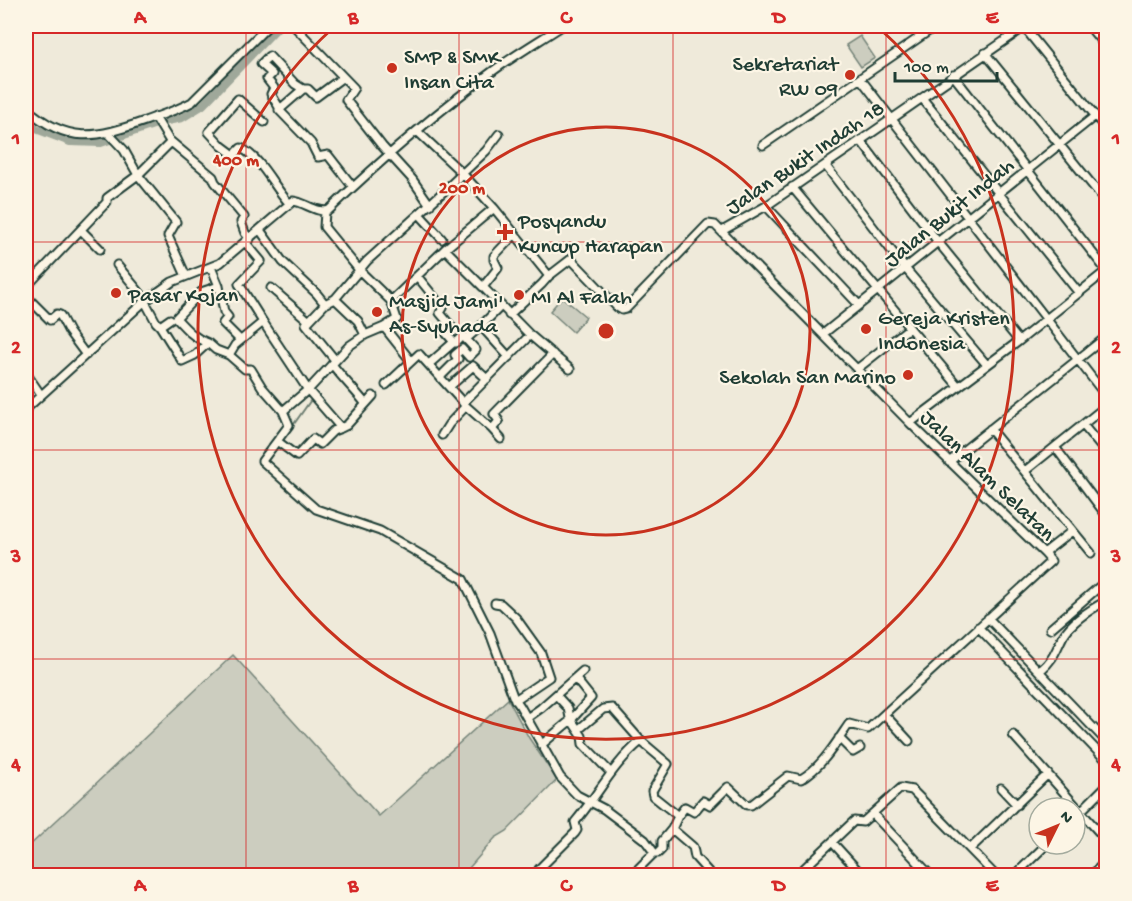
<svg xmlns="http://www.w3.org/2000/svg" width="1132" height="901" font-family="'Gochi Hand',sans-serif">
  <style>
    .green { fill: #cccdbf; stroke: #76857a; stroke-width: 1.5 }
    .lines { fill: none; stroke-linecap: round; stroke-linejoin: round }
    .stream { stroke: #6c7d71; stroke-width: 2 }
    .canal { stroke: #9fa89a; stroke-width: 8 }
    .minor-casing { stroke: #1f3d34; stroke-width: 11 }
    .minor { stroke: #fcf5e5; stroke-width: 7 }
    .grid { fill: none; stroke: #d62828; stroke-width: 1.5; stroke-opacity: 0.55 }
    .ring { fill: none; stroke: #c8321e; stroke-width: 3 }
    .poi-dot { fill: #c8321e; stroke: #fcf5e5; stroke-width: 2 }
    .labels { text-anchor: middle; stroke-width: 4.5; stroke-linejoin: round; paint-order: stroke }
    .poi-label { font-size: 22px; fill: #1f3d34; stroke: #fcf5e5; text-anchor: start }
    .street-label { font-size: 22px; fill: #1f3d34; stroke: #fcf5e5 }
    .centre { fill: #c8321e; stroke: #fcf5e5; stroke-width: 3 }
    .ring-label { font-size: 18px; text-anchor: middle; font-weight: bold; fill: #c8321e; stroke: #fcf5e5; stroke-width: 4.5; stroke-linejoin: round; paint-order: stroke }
    .neatline { fill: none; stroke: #d62828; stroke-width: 2 }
    .grid-label { font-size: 20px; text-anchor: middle; font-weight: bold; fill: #d62828 }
  </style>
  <rect width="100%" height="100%" fill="#efeada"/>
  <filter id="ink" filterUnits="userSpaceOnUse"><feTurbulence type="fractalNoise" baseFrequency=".0167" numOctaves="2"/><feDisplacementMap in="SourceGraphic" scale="12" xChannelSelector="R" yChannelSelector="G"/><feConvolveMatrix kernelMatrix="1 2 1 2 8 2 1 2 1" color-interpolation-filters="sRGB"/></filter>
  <g filter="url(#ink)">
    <path class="green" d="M860,36L875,58L861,67L846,45Z
      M562,297L586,317L573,332L550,311Z
      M233,655L379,816L508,699L529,738L557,780L507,831L495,838L463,875H26V849Z"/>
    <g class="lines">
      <path class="stream" d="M282,441L313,397
        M271,473L263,466L278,446"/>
      <path class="canal" d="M26,120L36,129L70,142L101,143L162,122L182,118L203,105L279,26"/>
      <defs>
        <path id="minor" d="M294,26L354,88L346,100L382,146L412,179L430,205
          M1023,26L1106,129
          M1089,26L1106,47
          M985,53L1106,202
          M953,75L1106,270
          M343,77L316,97L308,89H303L279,110L311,143L318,157L328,155L353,187
          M860,78L1106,396
          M922,98L1079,293
          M26,108C68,145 96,138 145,121C161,115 178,110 192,102L268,26
          M280,109L271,94L274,88L267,79L272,74L261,64L269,56L295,84L303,89
          M155,117L169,140L213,177L215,182L244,217L241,222L245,233L250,239
          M264,122L238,99L209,132L222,146L234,155L241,148C262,159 273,186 289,203
          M417,131L462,173L494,208L549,276
          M861,141L938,242L1019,341
          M171,142L138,175L176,222L168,236L186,276
          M763,145L936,26
          M825,165L905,268L987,365
          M792,187L958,386
          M766,206L859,305
          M325,212L324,227L360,271L391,301L397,319L384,327L411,361
          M420,215L442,239
          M81,230L100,249
          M260,230L283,262L317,294L325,304
          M722,231L766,206L1026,26
          M515,234L494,256V260L498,268L483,287L530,335L570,369
          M445,249L483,287
          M117,265L141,294L156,322L160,326L182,361L195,355L208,343L216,350L229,355L245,369H251L262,387L283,411L289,425L262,461L316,509L380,531L463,579L490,633L513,696L520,706L560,777L577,795L604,809L645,840L653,851L654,853L638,869L637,876
          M211,267L219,286L224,312L228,317L223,323L240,340
          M417,276L443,308L440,313L451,326L446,333L454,342
          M26,287L107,202V198L138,175L124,150L108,133
          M271,288L309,321
          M26,296L50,320L57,314L60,315L69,332L86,355
          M391,301L445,249L494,208
          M509,315L542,284L549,276L571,259L617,307L622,310L626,309L708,224L715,225L910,423L1044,553L1051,561L868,729L849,724C836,743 822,767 801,779L788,776L751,805H747L728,787L710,805L703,801L694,812L685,807L678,816
          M263,322L308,390L341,428L347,425L373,396
          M160,326L170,319
          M481,326L501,306
          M823,334L1095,116
          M365,335L384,327
          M466,339L481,326L509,357
          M208,343C194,338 186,329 176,318L201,292L219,286
          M229,355L235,345L263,322L239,284L261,261L246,243
          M335,360L306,324L325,304L335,299L367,261L443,192L486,151L499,134
          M332,364C342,378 354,389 365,403
          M429,364L454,342L456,343L463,336L476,350L469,357L462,349L455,355L458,359L440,377
          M857,369L909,328
          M26,373L41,395
          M386,385L419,354L466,406L492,429L499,421L494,414L553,354
          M449,387L473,366L487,379
          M463,403L530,335
          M26,409L144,302L172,282L220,263L293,201C305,202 317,214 329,210C381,160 435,113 493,71C515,55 539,41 562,26
          M283,411L311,387L349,346L365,335L358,321L335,299
          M910,423L1019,341L1106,271
          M1083,425L1106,453
          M492,429L501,439
          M990,429L1091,553
          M442,435L449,424L466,406
          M277,441L297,456L313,439L320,444L333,431L341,428
          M1055,447L1106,515
          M949,462L1106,337
          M1025,471L1106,406
          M1044,553L1072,531
          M495,603L501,604L516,618L541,653L549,677L515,700
          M988,618L1106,741
          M978,627L1106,760
          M1050,629L1106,581
          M1040,671C1054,659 1055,652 1063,636C1072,621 1091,609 1106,601
          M556,695L568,708L570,718L582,736L583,744L610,772
          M885,715L909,741
          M527,718L541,708L583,671
          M578,730L603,709L612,708L641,741L668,764L652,791L653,796L678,816L672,829L693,847L695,857L712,876
          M1013,735L1106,840
          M839,738L853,752L860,748
          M541,745L571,720L591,698L575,678
          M1001,788L1017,805
          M873,814L931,876
          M1075,817L1106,786
          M832,842L863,876
          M970,849L1048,774
          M654,853H658L662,849V841L672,829
          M536,876L539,869L575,833L577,830L575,822C598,795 613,764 641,741
          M796,876L854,821L863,822L901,788L912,790L922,800L996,876
          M1014,876L1047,844
          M1091,876L1106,861"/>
      </defs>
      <use href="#minor" class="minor-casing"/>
      <use href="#minor" class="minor"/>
    </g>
  </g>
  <path class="grid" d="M246,26V876M459,26V876M673,26V876M886,26V876M26,242H1106M26,450H1106M26,659H1106"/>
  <g class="ring">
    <circle cx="606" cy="331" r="204"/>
    <path d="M879 28A408 408 0 1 1 333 28"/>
  </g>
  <g class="poi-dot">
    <circle cx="392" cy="68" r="6"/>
    <circle cx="850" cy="75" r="6"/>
    <path d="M502 223h6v6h6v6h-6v6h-6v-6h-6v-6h6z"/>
    <circle cx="116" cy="293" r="6"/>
    <circle cx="519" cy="295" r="6"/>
    <circle cx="377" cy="312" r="6"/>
    <circle cx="866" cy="329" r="6"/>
    <circle cx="908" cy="375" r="6"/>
  </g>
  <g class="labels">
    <g class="poi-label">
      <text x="404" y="63">SMP &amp; SMK<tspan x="404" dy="25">Insan Cita</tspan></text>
      <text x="838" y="70" text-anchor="end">Sekretariat<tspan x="838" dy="25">RW 09</tspan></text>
      <text x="518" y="227">Posyandu<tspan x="518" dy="25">Kuncup Harapan</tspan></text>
      <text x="128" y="301">Pasar Kojan</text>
      <text x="531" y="303">MI Al Falah</text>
      <text x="389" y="307">Masjid Jami'<tspan x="389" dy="25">As-Syuhada</tspan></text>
      <text x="878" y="324">Gereja Kristen<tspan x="878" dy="25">Indonesia</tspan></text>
      <text x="896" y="383" text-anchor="end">Sekolah San Marino</text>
    </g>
    <g class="street-label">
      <text transform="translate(804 156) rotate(-34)" y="8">Jalan Bukit Indah 18</text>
      <text transform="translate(948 211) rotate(-39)" y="8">Jalan Bukit Indah</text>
      <text transform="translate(989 474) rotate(44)" y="8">Jalan Alam Selatan</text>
    </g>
  </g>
  <circle cx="606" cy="331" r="9" class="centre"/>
  <g class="ring-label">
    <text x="236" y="165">400 m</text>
    <text x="462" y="193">200 m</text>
  </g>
  <rect width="1132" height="901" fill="none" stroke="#fcf5e5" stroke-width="66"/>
  <g transform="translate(1057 826) rotate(47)"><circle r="28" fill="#fcf5e5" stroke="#a4ab9e" stroke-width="1.5"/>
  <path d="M0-4.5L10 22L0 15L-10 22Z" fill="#c8321e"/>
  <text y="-9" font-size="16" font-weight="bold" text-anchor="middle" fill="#1f3d34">N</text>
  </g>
  <path d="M895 72v9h102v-9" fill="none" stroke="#1f3d34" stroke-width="3"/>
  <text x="904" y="72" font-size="18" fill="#1f3d34" stroke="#fcf5e5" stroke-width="4.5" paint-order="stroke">100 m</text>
  <rect x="33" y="33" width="1066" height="835" class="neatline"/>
  <g class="grid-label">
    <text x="140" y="23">A</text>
    <text x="353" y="23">B</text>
    <text x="566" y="23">C</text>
    <text x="779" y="23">D</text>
    <text x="992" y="23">E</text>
    <text x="16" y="144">1</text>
    <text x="1116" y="144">1</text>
    <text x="16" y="353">2</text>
    <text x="1116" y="353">2</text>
    <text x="16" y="562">3</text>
    <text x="1116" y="562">3</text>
    <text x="16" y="770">4</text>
    <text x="1116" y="770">4</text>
    <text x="140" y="891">A</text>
    <text x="353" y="891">B</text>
    <text x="566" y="891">C</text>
    <text x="779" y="891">D</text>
    <text x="992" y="891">E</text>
  </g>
</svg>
